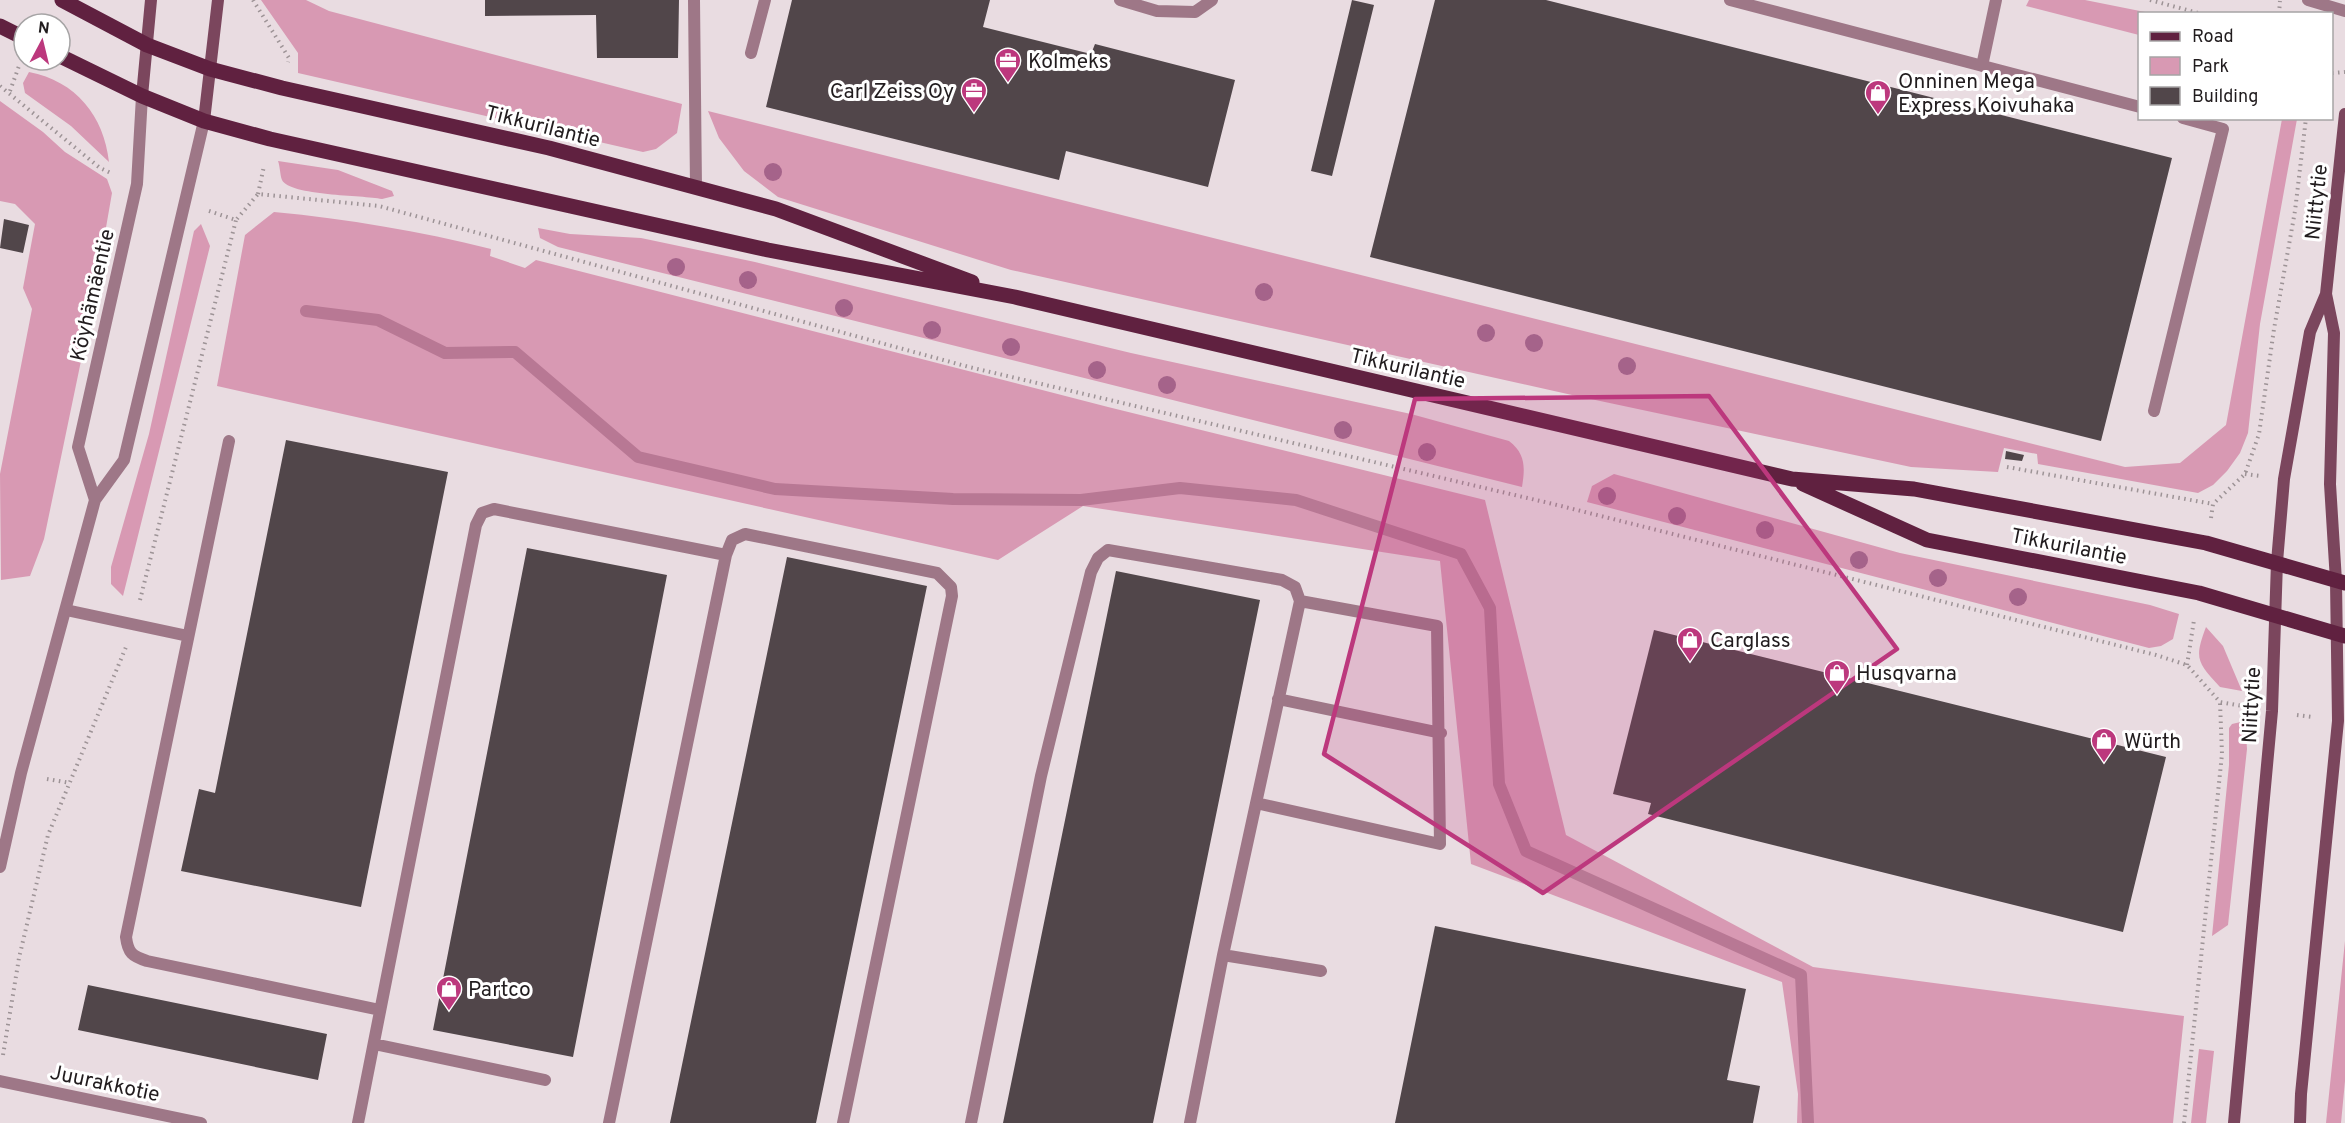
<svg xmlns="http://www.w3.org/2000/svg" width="2345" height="1123" font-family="Overpass,sans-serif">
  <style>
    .green { fill: #d899b3 }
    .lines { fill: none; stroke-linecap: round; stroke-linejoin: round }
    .stream { stroke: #b87894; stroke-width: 12 }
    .building { fill: #51464a }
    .path { stroke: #9d9396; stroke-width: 4; stroke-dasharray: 1.5 4.5; stroke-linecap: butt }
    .lane { stroke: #9e7787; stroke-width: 12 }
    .street { stroke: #9e7787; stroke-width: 12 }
    .secondary { stroke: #7b465d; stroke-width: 12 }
    .primary { stroke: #602140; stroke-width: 15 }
    .tree { fill: #a5638a }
    .marked { fill: #bc387d; fill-opacity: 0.2; stroke: #bc387d; stroke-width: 4.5; stroke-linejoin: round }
    .labels { text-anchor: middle; stroke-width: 6; stroke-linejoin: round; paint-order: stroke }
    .poi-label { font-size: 21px; fill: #211c1e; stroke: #fff; text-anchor: start }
    .street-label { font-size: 21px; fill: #211c1e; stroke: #fff }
  </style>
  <rect width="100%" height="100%" fill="#e9dce1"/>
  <path class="green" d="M261,0H306L329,11L682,104L677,133L656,149L643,152L298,73V53Z
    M2029,0H2085L2150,13L2140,14L2139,35L2026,6Z
    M29,72C76,81 104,116 109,162L71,126L25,93L23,83Z
    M0,101L43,132L65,152L107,179L112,193L92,308L44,539L30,576L1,580L0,474L32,309L23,288L35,224L15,204L0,201Z
    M708,111L2125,467L2180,463L2226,425L2282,119H2297L2260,324L2248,433L2240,453L2227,471L2213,485L2198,493L2038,464L2037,454L2004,448L1998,472L1911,467L1572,395L1011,270L778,197L744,171L719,138Z
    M278,161L338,170L392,191L394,196L382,199C363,195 290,196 282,180C280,175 280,166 278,161Z
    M274,212C348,219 419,231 491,249L490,256L525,268L536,260L1108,407L1485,500L1566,835L1813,967L2184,1016L2173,1123H1797L1798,1094L1782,982L1471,864L1440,561L1083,506L998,560L217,386L245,235Z
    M201,224L210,246L123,596L111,584V567L149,434L194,231Z
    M538,228L570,234L641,238L755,262L1131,353L1411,414L1509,441C1526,454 1525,468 1522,487L558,247L540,238Z
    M1614,474L1900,553L2150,605L2179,614L2173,639L2161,646L2149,648L1587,502L1592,486Z
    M2206,627L2223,646L2242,691L2220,687C2197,662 2194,659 2206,627Z
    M2245,721L2247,749L2228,925L2212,936L2229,765V728L2232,724Z
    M2345,941V1081L2341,1123H2326Z
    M2199,1049L2214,1051L2206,1123H2191Z"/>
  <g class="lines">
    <path class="stream" d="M306,311L378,320L445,353L515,352L638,457L775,489L953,499L1081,500L1180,488L1296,500L1461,554L1490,608L1499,784L1526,851L1801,975L1808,1123"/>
  </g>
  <path class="building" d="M485,0H679L678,58H597L596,15L485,16Z
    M792,0H990L983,27L1091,54L1095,44L1235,80L1208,187L1066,151L1059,180L766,107Z
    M1352,0L1374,5L1332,176L1311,171Z
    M1435,0H1546L2172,158L2101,441L1370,257Z
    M4,219L29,225L23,253L0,248Z
    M286,440L448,472L361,907L181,871L199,789L215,793Z
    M2006,451L2024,455L2022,461L2005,459Z
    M527,548L667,575L573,1057L433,1030Z
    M787,557L927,586L816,1123H670Z
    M1116,571L1260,600L1153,1123H1003Z
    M1654,630L2166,757L2123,932L1648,814L1651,803L1613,794Z
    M1435,926L1746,989L1727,1080L1760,1086L1753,1123H1395Z
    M88,985L327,1034L318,1080L78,1030Z"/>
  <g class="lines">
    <path class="path" d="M253,0L289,58L288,62
      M2150,0L2202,14
      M2279,14L2280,1
      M2332,73L2345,72
      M0,86L100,168L113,174
      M10,91L19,66
      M258,194L264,166
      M209,211L236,220L258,194L379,206L969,367L1553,504L2156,655L2187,665L2220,702L2248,707
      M2007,467L2213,504
      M2245,474L2260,476
      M2211,518L2213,504L2245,474L2259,434L2274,329L2295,211L2306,118
      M140,600L236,220
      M2187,665L2194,620
      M2297,715L2313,717
      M47,779L70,783
      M3,1055L19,958L48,835L126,647
      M2184,1123L2222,754L2220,702"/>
    <path class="lane" d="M694,0L696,187
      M1120,0L1157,11L1195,12L1212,0
      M1730,0L2140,107
      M751,53L765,0
      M1982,66L1996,0
      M2154,411L2223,129L2183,118
      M229,441L126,937C128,953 132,956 147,961L380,1010
      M726,555L732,540L745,534L937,573L951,587L952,596L843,1123
      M66,610L188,636
      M1278,699L1441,733
      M1256,803L1440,844L1437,626L1300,601
      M1223,955L1321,971
      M374,1044L545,1080
      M358,1123L476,525L482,513L494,509L726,555L609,1123
      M971,1123L1041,776L1091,572L1098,558L1108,550L1282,580L1295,587L1300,601L1223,955L1190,1123"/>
    <path class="street" d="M2308,0L2345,11
      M95,500L78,447L137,184L142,96
      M0,867L21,773L95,500L124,460L204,121
      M0,1081L201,1123"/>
    <path class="secondary" d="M142,96L151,0
      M204,121L218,0
      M2234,1123L2272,711L2277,562L2284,479L2310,332L2326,294L2345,114
      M2300,1123L2301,1094L2338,721L2336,581L2330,484L2334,333L2326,294"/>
    <path class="primary" d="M62,0L147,45L210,69L282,88L549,148L776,209L972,282
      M0,26L24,38
      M60,56L142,96L204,121L270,139L768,250L1015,297L1792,479L1914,489L2206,543L2345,583
      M1803,484L1927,540L2199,593L2345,636"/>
  </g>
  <g class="tree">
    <circle cx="773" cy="172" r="9"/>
    <circle cx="676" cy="267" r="9"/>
    <circle cx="748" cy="280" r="9"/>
    <circle cx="1264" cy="292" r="9"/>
    <circle cx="844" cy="308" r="9"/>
    <circle cx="932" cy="330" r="9"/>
    <circle cx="1486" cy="333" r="9"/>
    <circle cx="1534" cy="343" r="9"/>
    <circle cx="1011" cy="347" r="9"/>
    <circle cx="1627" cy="366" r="9"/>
    <circle cx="1097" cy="370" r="9"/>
    <circle cx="1167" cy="385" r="9"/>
    <circle cx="1343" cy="430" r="9"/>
    <circle cx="1427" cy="452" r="9"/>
    <circle cx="1607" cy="496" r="9"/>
    <circle cx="1677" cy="516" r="9"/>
    <circle cx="1765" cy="530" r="9"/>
    <circle cx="1859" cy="560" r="9"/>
    <circle cx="1938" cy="578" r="9"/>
    <circle cx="2018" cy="597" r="9"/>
  </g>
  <path class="marked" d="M1709,396L1897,649L1543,893L1324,754L1415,399Z"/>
  <defs>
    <symbol id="office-pin" viewBox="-11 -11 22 30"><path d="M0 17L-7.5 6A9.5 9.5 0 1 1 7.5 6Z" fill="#bc387d" stroke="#fff"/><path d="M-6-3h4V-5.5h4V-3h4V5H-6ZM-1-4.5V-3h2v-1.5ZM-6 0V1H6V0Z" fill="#fff"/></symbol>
    <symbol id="shop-pin" viewBox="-11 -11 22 30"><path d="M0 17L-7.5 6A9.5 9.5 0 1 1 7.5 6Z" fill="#bc387d" stroke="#fff"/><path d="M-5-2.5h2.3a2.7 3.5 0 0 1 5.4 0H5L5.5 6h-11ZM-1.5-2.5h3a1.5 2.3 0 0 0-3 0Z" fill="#fff"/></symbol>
  </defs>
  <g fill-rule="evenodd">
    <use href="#office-pin" x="993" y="46" width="30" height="40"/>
    <use href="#office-pin" x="959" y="76" width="30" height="40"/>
    <use href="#shop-pin" x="1863" y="78" width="30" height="40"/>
    <use href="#shop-pin" x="1675" y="625" width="30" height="40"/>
    <use href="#shop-pin" x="1822" y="658" width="30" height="40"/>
    <use href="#shop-pin" x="2089" y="726" width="30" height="40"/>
    <use href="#shop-pin" x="434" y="974" width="30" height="40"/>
  </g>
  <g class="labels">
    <g class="poi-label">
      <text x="1028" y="68">Kolmeks</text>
      <text x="1898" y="88">Onninen Mega<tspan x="1898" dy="24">Express Koivuhaka</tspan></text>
      <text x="954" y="98" text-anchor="end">Carl Zeiss Oy</text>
      <text x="1710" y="647">Carglass</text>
      <text x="1856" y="680">Husqvarna</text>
      <text x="2124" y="748">Würth</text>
      <text x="468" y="996">Partco</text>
    </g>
    <g class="street-label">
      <text transform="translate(543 126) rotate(14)" y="7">Tikkurilantie</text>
      <text transform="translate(2316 202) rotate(-84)" y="7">Niittytie</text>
      <text transform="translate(92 295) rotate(-77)" y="7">Köyhämäentie</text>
      <text transform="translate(1408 368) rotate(13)" y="7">Tikkurilantie</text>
      <text transform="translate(2069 546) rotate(11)" y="7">Tikkurilantie</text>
      <text transform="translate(2251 705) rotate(-87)" y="7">Niittytie</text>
      <text transform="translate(105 1083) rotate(12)" y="7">Juurakkotie</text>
    </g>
  </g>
  <rect x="2138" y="12" width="195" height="108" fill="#ffffff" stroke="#a6a4a5" stroke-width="1.5"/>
  <rect x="2150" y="32" width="30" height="9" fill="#602140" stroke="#a6a4a5" stroke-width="1.5"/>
  <text x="2192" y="42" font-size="18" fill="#211c1e">Road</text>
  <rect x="2150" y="57" width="30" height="18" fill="#d899b3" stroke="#a6a4a5" stroke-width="1.5"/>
  <text x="2192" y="72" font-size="18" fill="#211c1e">Park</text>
  <rect x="2150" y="87" width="30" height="18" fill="#51464a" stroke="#a6a4a5" stroke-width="1.5"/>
  <text x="2192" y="102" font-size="18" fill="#211c1e">Building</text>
  <g transform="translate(42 42) rotate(7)"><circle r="28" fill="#ffffff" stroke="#a6a4a5" stroke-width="1.5"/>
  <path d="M0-4.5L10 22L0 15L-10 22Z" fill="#bc387d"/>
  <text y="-9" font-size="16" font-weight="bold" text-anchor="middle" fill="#211c1e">N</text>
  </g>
</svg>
